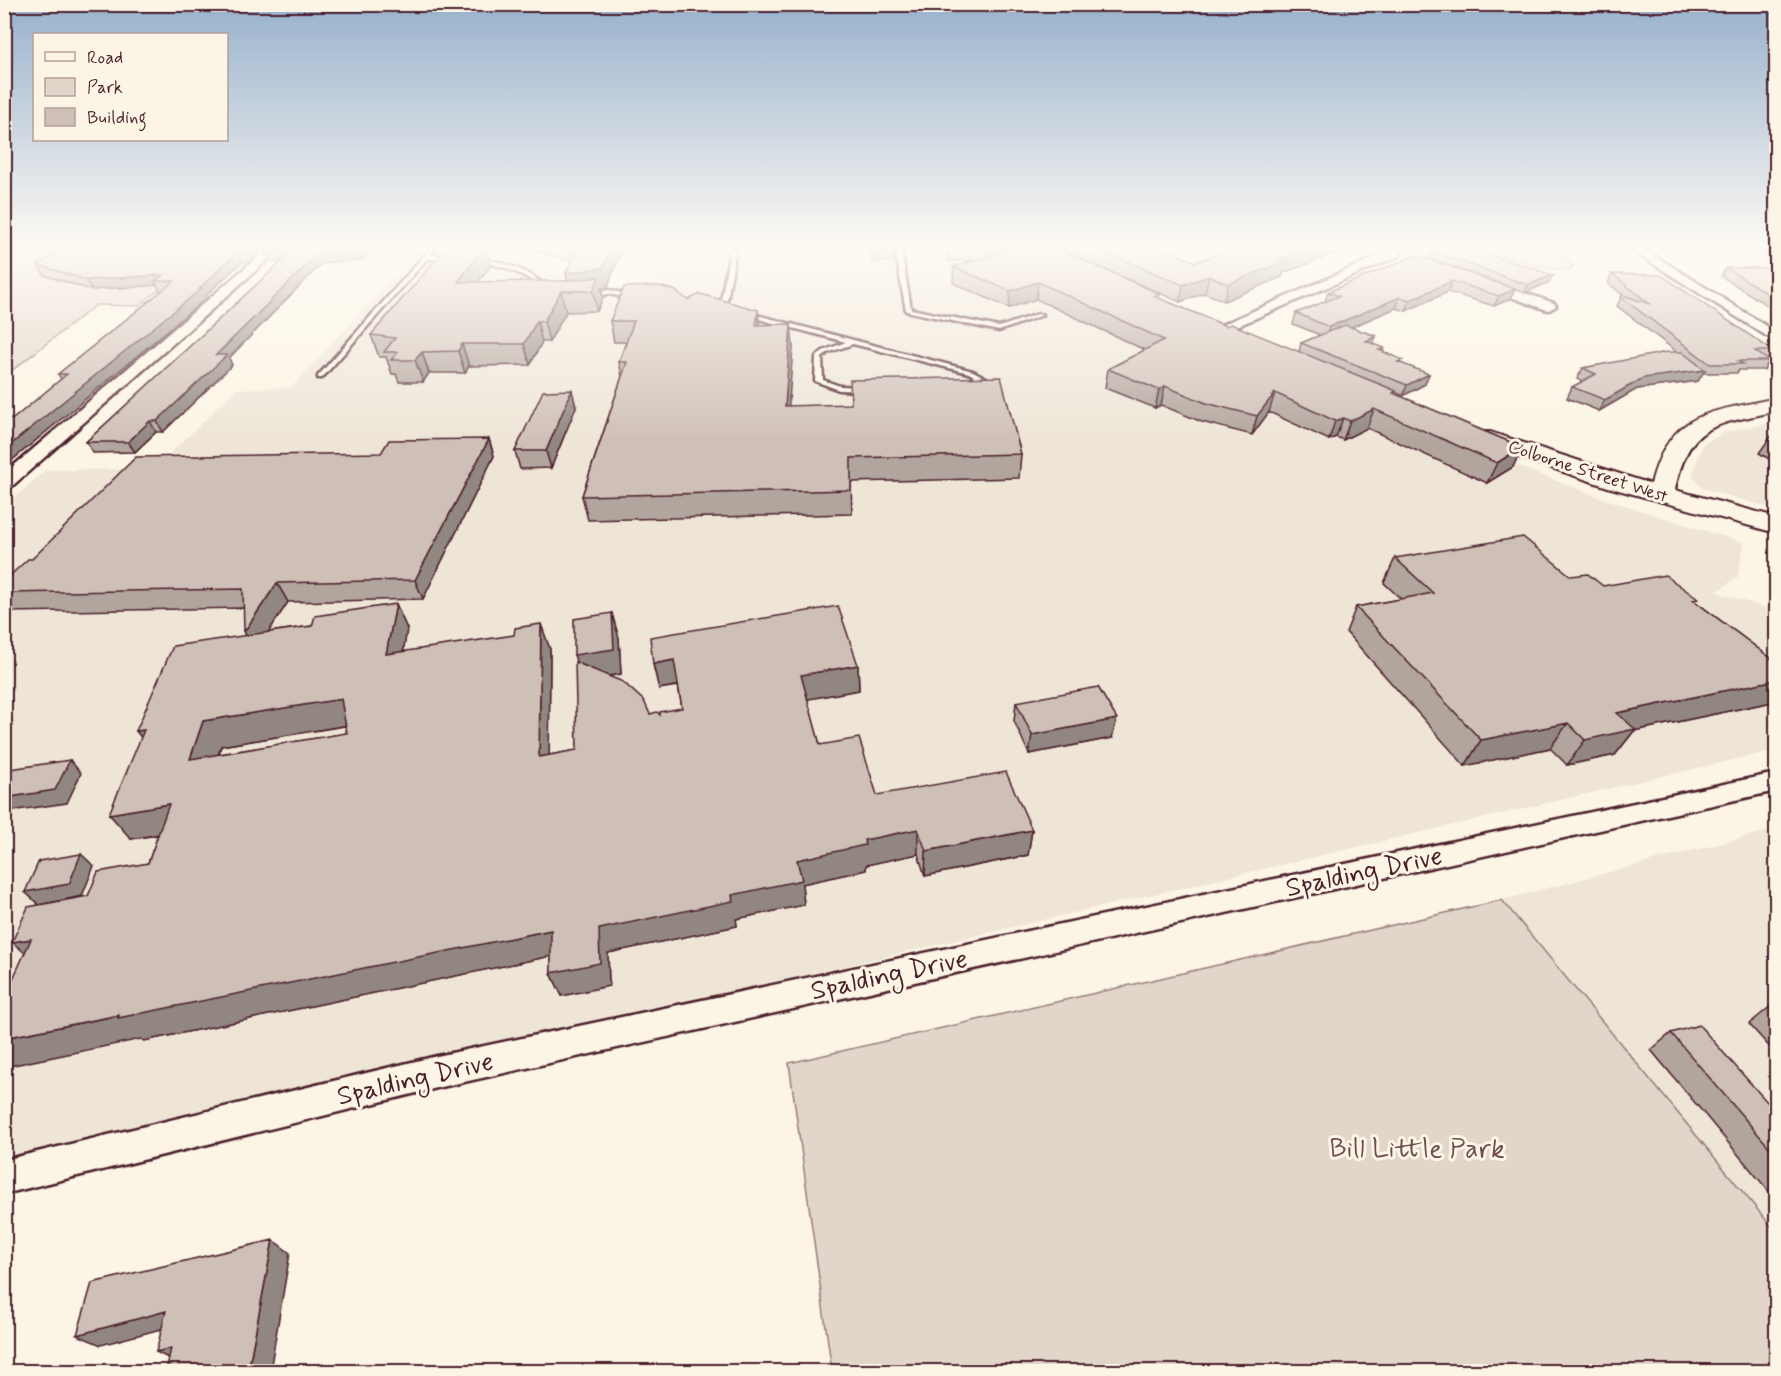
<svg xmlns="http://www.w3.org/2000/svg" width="1781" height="1376" font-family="Mynerve,sans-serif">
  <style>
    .built { fill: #eee5d7 }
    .green { fill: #e2d5ca; stroke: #967a7a; stroke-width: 1.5 }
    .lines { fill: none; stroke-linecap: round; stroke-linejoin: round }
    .lane-casing { stroke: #4a1f2b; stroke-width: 5 }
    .street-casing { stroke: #4a1f2b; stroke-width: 5 }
    .secondary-casing { stroke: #4a1f2b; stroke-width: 4 }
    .lane { fill: #fcf5e5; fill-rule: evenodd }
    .street { fill: #fcf5e5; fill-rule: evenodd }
    .secondary { fill: #fcf5e5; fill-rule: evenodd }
    .wall { fill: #b2a59d; stroke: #4a1f2b; stroke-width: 1.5; fill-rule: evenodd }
    .shaded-wall { fill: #918680; stroke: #4a1f2b; stroke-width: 1.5 }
    .building { fill: #cfc0b7; stroke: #4a1f2b; stroke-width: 1.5; fill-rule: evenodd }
    .labels { text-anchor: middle; stroke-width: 6; stroke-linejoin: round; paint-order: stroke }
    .far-street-label { font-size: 18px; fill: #4a1f2b; stroke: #fcf5e5 }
    .near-street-label { font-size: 27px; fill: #4a1f2b; stroke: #fcf5e5 }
    .near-park-label { font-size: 27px; fill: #704c53; stroke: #fcf5e5 }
  </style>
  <rect width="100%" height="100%" fill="#fcf5e5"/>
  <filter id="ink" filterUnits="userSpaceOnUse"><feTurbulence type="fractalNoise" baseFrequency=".0167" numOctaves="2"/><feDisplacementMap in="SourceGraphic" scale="12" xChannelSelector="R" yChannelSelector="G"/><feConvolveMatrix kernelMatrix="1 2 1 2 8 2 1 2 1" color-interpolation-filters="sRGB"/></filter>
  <g filter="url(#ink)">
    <path class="built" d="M481,249L645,296L656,284L653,274L664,249H1018L1445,438L1596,496L1744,543L1738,577L1716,592L1776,611V750L5,1161L4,507L46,470L154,469L237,389L292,387L417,250Z
      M1776,422V510L1702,488L1692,475L1703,444L1725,432Z
      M1776,829V1232L1502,900Z"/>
    <path class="green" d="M212,249L138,306L96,305L5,376V251Z
      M1486,249H1561L1573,267C1554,277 1506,256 1486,249Z
      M1502,900L1776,1232V1371H832L789,1063Z"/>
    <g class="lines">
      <defs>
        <path id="lane" d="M430,249H436L430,255L451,256L454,258L451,260L427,259L322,378H318V376Z
          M730,249H736L726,306L733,309L730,311L720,307Z
          M895,249H901L911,309L999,327L1038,314L1043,315L999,331L906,311Z
          M476,257C504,263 530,269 550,290L545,291C524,271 501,266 474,260V258Z
          M609,290L634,296L635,297L632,299L609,294L589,297L586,295Z
          M745,312L973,371L988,379L990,389L983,391L982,381L969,373L853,344L827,353L822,358L823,380L840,386L862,387L866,389L862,391L839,390L815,381L816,357L823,351L846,342L743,315L742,314Z"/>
        <path id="street" d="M267,249H280L10,488L4,489V474Z
          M1395,249L1401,253L1399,256L1224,332H1214L1212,329Z
          M1630,249H1644L1776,332V342Z
          M1485,279L1554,303L1556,306L1549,310L1544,309L1480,286L1479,283Z
          M1776,773V791L437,1088L4,1194V1160L437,1056Z"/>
        <path id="secondary" d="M1776,398V411C1715,426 1690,420 1675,490L1776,517V533L1611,488L1474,442L1470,437L1474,432H1490L1651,484C1670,409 1711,413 1776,398Z"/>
      </defs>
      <use href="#lane" class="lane-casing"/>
      <use href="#street" class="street-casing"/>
      <use href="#secondary" class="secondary-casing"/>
      <use href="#lane" class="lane"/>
      <use href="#street" class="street"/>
      <use href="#secondary" class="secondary"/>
    </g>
    <path class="wall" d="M63,249H264L249,262H242L205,296L206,298L4,467V420L13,419L61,379L58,374L162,291H160L157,285L91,290L44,275L38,265Z
      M268,249H372L363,260L322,263L229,358L232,365L163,432H156L135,452L93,453L86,442L282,261H269L265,252Z
      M537,249H622L607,288H601L603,297L597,311L566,312L549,342H542L530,365L469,366L465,373H429L423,382H399L396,374H392L386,357H379L371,335L490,266L478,282L567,281L566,273L572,261L538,252Z
      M871,249H894V261L872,262Z
      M947,249H1057L1160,294L1159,298L1226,326L1299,352L1301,343L1320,335L1293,324L1296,313L1325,302L1328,292L1416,255L1505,285L1428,258L1431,251L1549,282L1525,293L1515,289L1510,299L1494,306L1448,292L1406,311L1396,308L1351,327L1376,336L1373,344L1384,348L1383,352L1401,363L1425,384L1403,396L1396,392L1395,394L1522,447L1513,467L1487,483L1367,428L1343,440L1336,437L1329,440L1269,412L1252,435L1202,422L1161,405L1155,408L1105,388L1108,369L1145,350L1036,299L1009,308L953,283L954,267L974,260L948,261Z
      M1059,249H1164L1196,262L1229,249H1347L1283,273L1282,277L1224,301L1205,293L1180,302Z
      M1726,268H1776V311L1721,276Z
      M1612,274L1773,351L1768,359L1769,361L1764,370H1739L1737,373H1704L1703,372L1698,381L1637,389L1599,411L1567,398L1572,387L1583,382L1577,379L1583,368L1677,352L1617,306L1622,295L1624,296L1608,283Z
      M688,300L758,310L759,325L793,346L788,406L1021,454L1019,478L851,482L852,514L588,520L582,496L622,376L619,362L626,342H614L610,321Z
      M576,407L551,468L520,469L515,451Z
      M1776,434V463L1759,453L1771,436Z
      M489,439L494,456L423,599L288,602L268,632L312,626L396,604L407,629L403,652L550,649L549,755L577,750V663L619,638L621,674L609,676L650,714L660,715L682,708L678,686L659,689L653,664L858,665L859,690L807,699L820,745L877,795L1032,830L1028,855L925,876L918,854L866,865V870L802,884L804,905L736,919L737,926L608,953L609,986L562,996L551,973V956L144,1041L141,1039L88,896L148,863L158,835L131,839L246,635L244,608L8,612L4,608V581L32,559ZM345,726L347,733L219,754L221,746Z
      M1395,558L1571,576L1603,586L1696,602L1776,662V697L1772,702L1634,731L1615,755L1567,765L1550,748L1465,766L1346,632L1356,607L1401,599L1384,583Z
      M1016,702L1112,738L1029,754L1014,721Z
      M1776,1005V1054L1749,1024L1771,1006Z
      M1671,1033L1776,1112V1200L1651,1050Z"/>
    <path class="shaded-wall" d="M249,249H264L249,262L245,252Z
      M361,249H372L363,260L322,263L229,358L232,365L163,432L157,421L216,355L318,254Z
      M483,249H485L490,266L464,302L458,282Z
      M611,249H622L607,288H601L603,297L597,311L593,291H570L566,273Z
      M1308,249H1347L1283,273L1282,277L1224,301L1228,284L1281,259Z
      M237,252L242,262L205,296L206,298L4,467V450L199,289Z
      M164,275L155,281L157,285L91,290L86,280Z
      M1553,275L1549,282L1525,293L1528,285Z
      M1209,276L1205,293L1180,302L1183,285Z
      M1452,281L1448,292L1406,311L1410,300Z
      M1038,282L1036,299L1009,308L1010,291Z
      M1515,289L1510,299L1494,306L1499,296Z
      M561,291L566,312L549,342L544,321Z
      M1400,297L1396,308L1326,338L1329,327Z
      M758,310L760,331L756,325Z
      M537,321L542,342L530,365L524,344Z
      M791,324L793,346L787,429L785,406Z
      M1376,336L1372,346L1366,341Z
      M462,344L469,366L465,373L458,351Z
      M422,352L429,373L423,382L415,360Z
      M1705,370L1698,381L1637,389L1599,411L1605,400L1643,378Z
      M1429,374L1425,384L1403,396L1407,385Z
      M1165,386L1161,405L1155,408L1159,390Z
      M572,390L576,407L551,468L546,451Z
      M1275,393L1269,412L1252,435L1257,416Z
      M1374,409L1367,428L1343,440L1350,421Z
      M1343,418L1336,437L1329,440L1335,421Z
      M150,421L156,432L135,452L128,442Z
      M489,439L494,456L423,599L415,580Z
      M1522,447L1513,467L1487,483L1497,463Z
      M277,583L288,602L256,651L244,632Z
      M396,604L407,629L399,679L386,654Z
      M612,613L619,638L621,674L582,680L574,655Z
      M541,624L550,649L549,782L539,757Z
      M674,660L680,685L659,689L653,664Z
      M858,665L859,690L803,700L801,675Z
      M1776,680V697L1772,702L1634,731L1615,755L1567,765L1585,740L1617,713Z
      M341,699L355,724L221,746L209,784L190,759L203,721Z
      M1117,719L1112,738L1029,754L1032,735Z
      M1568,723L1550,748L1465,766L1481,740Z
      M144,730L156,757L136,731Z
      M70,760L81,773L67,803L4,812V798Z
      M169,804L189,829L131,839L109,814Z
      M918,829V854L866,865V870L802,884L804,905L736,919L737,926L608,953L609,986L562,996L551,973L599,929L732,895L797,860L864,840Z
      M1032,830L1028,855L925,876L926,851Z
      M81,854L94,866L82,896L39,905L25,892Z
      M551,930L561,954L144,1041L141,1039L4,1067V1038Z
      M31,939L40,966L12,942Z
      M273,1240L290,1253L270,1371H248Z
      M166,1311L187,1322L101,1345L77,1335Z
      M171,1348L178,1363L156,1352Z"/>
    <path class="building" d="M63,249H249L245,252H237L199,289L202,288L4,450V420L13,419L67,374H58L174,281H155L164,275L86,280L38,265Z
      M268,249H361L360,251L318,254L216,355H227L157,421H150L128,442H86L292,252H265Z
      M445,249H483L458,282L564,281L599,277L593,291H561L544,321H537L524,344H462L458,351L422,352L415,360H391L398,352H384L395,338L371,335Z
      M578,249H611L603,268L566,273Z
      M871,249H894V253H871Z
      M1012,249H1057L1160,294L1154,296L1226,326L1231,324L1394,390L1396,391L1393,393L1522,447L1497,463L1374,409L1350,421L1343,418L1335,421L1275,393L1257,416L1206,403L1165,386L1159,390L1108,369L1164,340L1038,282L1010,291L954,267Z
      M1098,249H1164L1196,262L1229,249H1308L1281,259L1286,261L1228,284L1209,276L1183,285Z
      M1435,249H1473L1553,275L1528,285L1431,251Z
      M1416,255L1515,289L1499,296L1452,281L1410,300L1400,297L1329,327L1296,313L1339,296L1328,292Z
      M1726,268H1776V299Z
      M1612,274L1661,275L1773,351H1755L1769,361H1738L1743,364H1710L1621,297L1622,295L1650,304Z
      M658,286L674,290L688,300L700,294L758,310L756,325L791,324L785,406L851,404L850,380L1001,377L1021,454L851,458V490L582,496L627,362H619L634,321H610L624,287Z
      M1345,325L1376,336L1366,341L1384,348L1379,350L1403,360L1398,362L1429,374L1407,385L1301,343Z
      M1667,352H1682L1705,370L1643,378L1605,400L1572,387L1596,374L1583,368Z
      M572,390L546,451H515L543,391Z
      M489,439L415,580L277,583L244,632L243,589L4,593V581L28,559H32L136,457L381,453L389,440Z
      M1523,537L1571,576L1588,574L1603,586L1665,575L1698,599L1693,600L1776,662V680L1617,713L1635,729L1585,740L1568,723L1481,740L1356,607L1433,593L1395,558Z
      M396,604L386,654L514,635L515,628L541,624L539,757L577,750L575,662L623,682L644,701L650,714L657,712L660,715V712L682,708L674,660L653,664L650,637L838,606L858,665L801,675L820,745L859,738L877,795L1006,772L1032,830L926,851L918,829L864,840L865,845L797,860L802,880L732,895L733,901L599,929L600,963L551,973V930L118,1018L119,1015L4,1038V999L31,939L12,942L28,907L88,896L98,872L148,863L169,804L109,814L144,730L136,731L173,646L312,626L315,616ZM341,699L347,733L190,759L203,721Z
      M612,613L614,649L574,655V619Z
      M1098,687L1117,719L1032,735L1016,702Z
      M70,760L55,790L4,798V770Z
      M81,854L69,884L25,892L39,861Z
      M1776,1005V1012L1771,1006Z
      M1699,1025L1776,1112V1155L1671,1033Z
      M273,1240L248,1371H166L171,1348L156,1352L166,1311L77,1335L92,1283Z"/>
  </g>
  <linearGradient id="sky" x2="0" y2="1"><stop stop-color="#98b1cd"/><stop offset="0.56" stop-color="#fefaf3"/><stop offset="1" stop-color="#fefaf3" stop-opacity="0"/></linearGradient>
  <rect width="1781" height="442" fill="url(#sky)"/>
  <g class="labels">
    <g class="far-street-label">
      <text transform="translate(1588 471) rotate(18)" y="6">Colborne Street West</text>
    </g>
    <g class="near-street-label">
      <text transform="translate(1364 871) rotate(-12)" y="9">Spalding Drive</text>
      <text transform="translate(889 974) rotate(-12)" y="9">Spalding Drive</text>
      <text transform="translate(415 1078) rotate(-13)" y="9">Spalding Drive</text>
    </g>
    <g class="near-park-label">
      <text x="1417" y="1157">Bill Little Park</text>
    </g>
  </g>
  <rect width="1781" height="1376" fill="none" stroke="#fcf5e5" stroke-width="24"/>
  <rect x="12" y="12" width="1757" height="1352" fill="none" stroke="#4a1f2b" stroke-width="2" filter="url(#ink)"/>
  <rect x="33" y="33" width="195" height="108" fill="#fcf5e5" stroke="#b59f9b" stroke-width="1.5"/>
  <rect x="45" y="52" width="30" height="9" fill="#fcf5e5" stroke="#b59f9b" stroke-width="1.5"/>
  <text x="87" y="63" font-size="18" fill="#4a1f2b">Road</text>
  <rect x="45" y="78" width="30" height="18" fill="#e2d5ca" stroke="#b59f9b" stroke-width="1.5"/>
  <text x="87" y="93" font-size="18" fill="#4a1f2b">Park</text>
  <rect x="45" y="108" width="30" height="18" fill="#cfc0b7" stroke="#b59f9b" stroke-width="1.5"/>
  <text x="87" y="123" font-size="18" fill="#4a1f2b">Building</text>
</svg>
